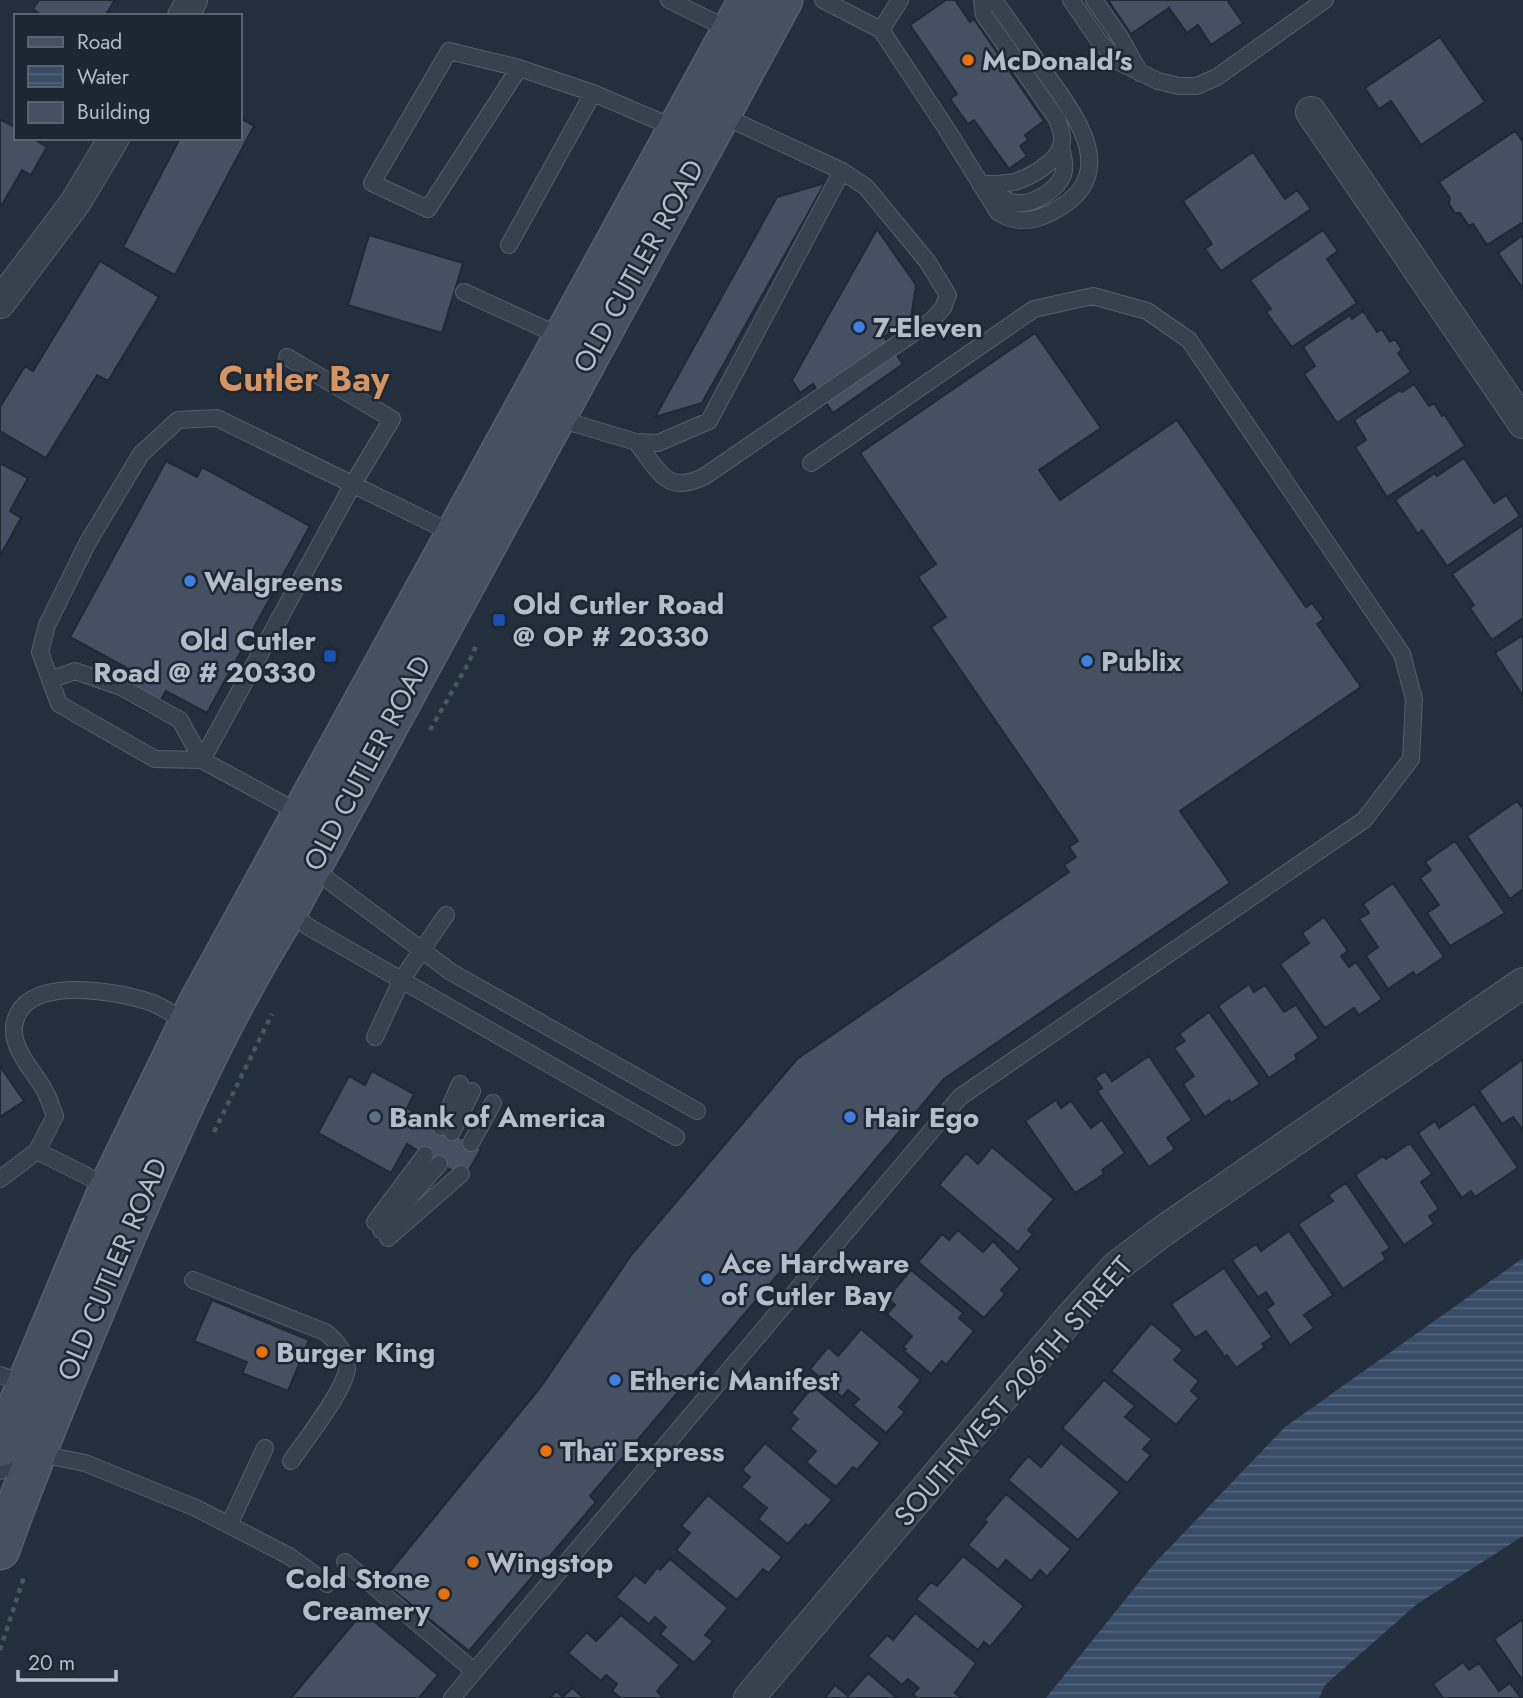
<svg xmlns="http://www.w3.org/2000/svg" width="1523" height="1698" font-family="Jost,sans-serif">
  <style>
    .water { fill: url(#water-rules) }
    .building { fill: #455162; stroke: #1f2835; stroke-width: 2 }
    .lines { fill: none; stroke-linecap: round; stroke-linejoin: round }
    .lane-casing { stroke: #565f6c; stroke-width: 18 }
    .street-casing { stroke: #565f6c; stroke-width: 32 }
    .secondary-casing { stroke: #565f6c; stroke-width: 41 }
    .path { stroke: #44595c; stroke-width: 4.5; stroke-dasharray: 5 5; stroke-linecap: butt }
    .lane { stroke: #38414e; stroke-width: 16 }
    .street { stroke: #38414e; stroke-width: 30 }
    .secondary { stroke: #465061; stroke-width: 38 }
    .food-dot { fill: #e8710a; stroke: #1d2633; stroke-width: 2.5 }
    .shop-dot { fill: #3f7fe0; stroke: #1d2633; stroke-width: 2.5 }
    .transit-dot { fill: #1a4fb4; stroke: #1d2633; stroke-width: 2.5 }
    .service-dot { fill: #5c6f8a; stroke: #1d2633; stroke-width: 2.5 }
    .labels { text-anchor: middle; stroke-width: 5; stroke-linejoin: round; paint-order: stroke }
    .poi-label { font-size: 28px; font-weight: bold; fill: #b4bcc9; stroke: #1d2633; text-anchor: start }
    .street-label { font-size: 28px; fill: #b4bcc9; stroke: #1d2633 }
    .district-label { font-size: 35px; font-weight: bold; fill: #d59563; stroke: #1d2633 }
  </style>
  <defs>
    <pattern id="water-rules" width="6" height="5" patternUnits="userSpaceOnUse" patternTransform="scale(1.75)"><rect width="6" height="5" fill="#394c67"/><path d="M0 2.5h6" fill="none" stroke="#53647b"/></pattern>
  </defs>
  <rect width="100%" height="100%" fill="#242f3e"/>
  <path class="water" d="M1523,1258V1536L1417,1604L1325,1685L1319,1698H1046L1153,1565L1285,1427Z"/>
  <path class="building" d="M39,0H115L105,16H42L33,9Z
    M946,0H955L970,22L974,19L1044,121L1025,135L1028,140L1020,146L1027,156L1009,169L974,120L968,124L950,99L957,94L910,25Z
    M1108,0H1227L1243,23L1211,45L1198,25L1187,33L1169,8L1131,34Z
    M1440,37L1485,102L1421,145L1391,101L1379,109L1365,88Z
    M240,118L254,126L175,275L123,247L180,138H240Z
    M0,119L16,128V138H32L47,147L31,175L22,170L0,208Z
    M1515,131L1523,142V222L1487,245L1473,224L1469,226L1460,213H1455L1449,204L1450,198L1439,182Z
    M1253,152L1285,199L1297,190L1311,209L1221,271L1205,249L1212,244L1183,201Z
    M825,183L702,403L655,417L777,197Z
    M877,229L916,285L911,318L884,337L903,364L833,413L813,384L800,393L792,380Z
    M1323,230L1338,251L1327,259L1357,303L1292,347L1266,312L1271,309L1250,280Z
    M369,235L463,263L442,333L348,305Z
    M1523,235V289L1498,253Z
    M100,261L159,297L108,381L97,375L46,458L0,431V407L25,366L33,371Z
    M1363,311L1377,332L1382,329L1390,342L1395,339L1402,350L1398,353L1411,372L1337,423L1304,374L1315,366L1303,347L1350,315L1352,319Z
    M1035,333L1101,428L1039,470L1060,500L1177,420L1306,607L1312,603L1324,619L1317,624L1361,687L1180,811L1230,883L944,1079L590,1496L596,1502L469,1651L382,1581L540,1388L632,1254L797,1059L1069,872L1064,865L1076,857L1069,847L1078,841L931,627L946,617L918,577L936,564L860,453Z
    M1414,384L1429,406L1434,403L1442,416L1444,414L1465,446L1387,497L1355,447L1366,440L1354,420L1400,390L1402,392Z
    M1464,458L1494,503L1506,495L1520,516L1447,566L1422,530L1418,534L1395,500L1435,473L1437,476Z
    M166,461L197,477L202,467L310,526L207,713L166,691L152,715L122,699L136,673L70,637Z
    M0,463L28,478L10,511L21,518L0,556Z
    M1523,525V618L1492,640L1470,608L1474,605L1452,574Z
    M499,611L507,616L500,630L492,626Z
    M1523,635V696L1495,653Z
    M328,646L340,652L332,666L320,660Z
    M1517,801L1523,809V889L1510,899L1467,836Z
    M1455,841L1505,913L1450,946L1427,913L1439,905L1420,878L1431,870L1425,862Z
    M1393,883L1444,957L1416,976L1413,972L1388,989L1366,956L1378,947L1359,919L1369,913L1363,904Z
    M1324,917L1348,951L1341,956L1349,967L1356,962L1382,999L1359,1015L1354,1008L1325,1028L1280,964L1309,943L1302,933Z
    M1249,984L1254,992L1265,985L1284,1012L1296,1005L1319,1038L1295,1055L1297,1059L1269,1078L1218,1006Z
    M1209,1012L1260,1084L1231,1103L1229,1100L1205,1117L1183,1084L1194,1076L1174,1048L1185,1041L1179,1034Z
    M1149,1056L1192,1120L1167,1138L1175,1149L1149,1167L1097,1091L1102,1088L1095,1078L1105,1071L1112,1081Z
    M1523,1059V1130L1513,1117L1502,1124L1479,1091Z
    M0,1066L24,1101L0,1117Z
    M372,1071L414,1094L407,1108L481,1149L465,1177L439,1164L407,1144L391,1173L318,1133L349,1076L365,1085Z
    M1056,1100L1061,1108L1071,1101L1091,1128L1102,1120L1125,1153L1102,1170L1104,1174L1075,1193L1025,1121Z
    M1474,1104L1518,1168L1475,1197L1471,1191L1462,1198L1418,1133L1435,1121L1439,1128Z
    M1410,1143L1432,1174L1421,1182L1439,1209L1429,1216L1434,1224L1404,1245L1355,1175L1383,1156L1386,1159Z
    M992,1147L1054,1199L1028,1230L1033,1234L1018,1252L939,1185L966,1153L978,1164Z
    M1346,1183L1390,1248L1382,1253L1386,1259L1343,1289L1298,1224L1333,1201L1328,1195Z
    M958,1230L983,1252L993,1241L1020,1269L1001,1290L1005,1294L984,1318L918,1262L942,1234L949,1240Z
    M1289,1231L1333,1295L1304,1315L1314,1328L1290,1345L1266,1309L1274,1304L1266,1292L1258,1297L1232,1260L1256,1244L1261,1251Z
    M1224,1268L1272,1337L1262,1344L1265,1347L1236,1368L1227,1355L1225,1357L1206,1331L1195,1338L1171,1304Z
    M911,1270L963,1313L959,1318L974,1331L946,1365L942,1361L931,1374L904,1351L906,1349L903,1347L912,1336L887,1314L895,1305L887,1298Z
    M212,1300L309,1340L288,1391L242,1373L247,1362L194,1341Z
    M1151,1323L1183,1350L1174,1360L1199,1381L1191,1391L1199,1398L1176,1425L1111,1371Z
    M861,1329L921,1380L899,1407L905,1412L886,1433L853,1405L859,1399L848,1390L842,1397L810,1369L828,1347L838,1356Z
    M1104,1380L1135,1406L1125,1417L1152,1439L1143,1449L1151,1455L1127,1483L1062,1428Z
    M813,1386L880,1443L857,1470L853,1467L836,1487L806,1462L816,1451L790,1429L798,1419L791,1413Z
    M765,1443L832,1500L809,1526L806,1524L788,1544L758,1519L767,1508L741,1487L750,1477L742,1470Z
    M1061,1443L1120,1492L1078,1540L1008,1480L1028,1456L1041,1467Z
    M1006,1494L1071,1549L1047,1577L1040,1570L1031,1581L1006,1560L998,1570L968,1545L987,1522L984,1520Z
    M708,1495L782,1557L769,1573L763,1569L737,1600L676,1550L690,1533L681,1526Z
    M963,1556L1024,1606L990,1647L984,1642L978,1650L916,1599L931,1582L937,1586Z
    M670,1559L728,1608L705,1635L713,1641L694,1663L660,1634L666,1627L655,1617L649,1624L616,1597L635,1575L645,1583L657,1568L660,1570Z
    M363,1612L438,1675L419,1698H291Z
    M915,1613L976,1663L955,1693L962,1698H917L913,1694L919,1688L908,1679L902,1685L868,1656L887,1635L893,1640Z
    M621,1615L680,1665L657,1691L663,1698H621L612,1691L617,1684L606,1675L601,1681L568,1653L587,1632L596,1641Z
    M1523,1619V1681L1494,1639Z
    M1463,1662L1469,1670L1479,1663L1499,1691L1510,1683L1521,1698H1443L1433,1684Z
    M868,1673L897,1698H825L835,1685L848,1696Z
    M572,1688L584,1698H550L556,1691L563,1697Z"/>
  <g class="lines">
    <defs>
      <path id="lane" d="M669,0L732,31
        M823,0L881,30L946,128L998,212C1016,224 1033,222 1052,212C1122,176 1078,119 1046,74C1029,50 1012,25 994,0
        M1071,0L1099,41L1119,62L1158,81L1179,86H1197L1217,77L1325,0
        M1094,0L1120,37L1140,73
        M881,30L900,0
        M519,68L428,209L372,183L449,51L519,68L593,93L677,129
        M980,184C991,184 1003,184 1014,182C1029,178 1057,162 1061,146C1064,136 1060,128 1057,119L984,15L982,0
        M982,186C993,192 1005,202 1017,203C1033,205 1057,190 1063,175C1066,166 1063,156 1061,147
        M509,245L593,93
        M464,292L562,337
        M556,418L636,442L658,443L709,421L842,171L719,114
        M636,442C659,470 666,496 705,476L931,321L943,308L948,295L927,261L866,187L842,171
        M50,680L75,671L121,687L180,720L202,760
        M202,760L353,484L392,419L287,357
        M301,814L202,760L155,759L59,704L40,652L47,625L88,542L141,454L178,420L217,418L454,534
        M312,868L451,972L697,1111
        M289,909L307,926L676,1137
        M375,1037L402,979L446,915
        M441,1127L460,1084
        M452,1132L472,1091
        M471,1143L493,1103
        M37,1151L55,1116C52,1108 49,1099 45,1091C35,1073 13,1051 14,1029C17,972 117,991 150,1002C163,1007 176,1016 188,1023
        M0,1179L37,1151L109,1187
        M375,1222L425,1155
        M381,1230L439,1164
        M388,1238L461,1174
        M193,1280L325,1332C336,1340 347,1354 347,1368C346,1389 304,1442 291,1461
        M0,1375L25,1384
        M0,1471L35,1453L85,1463L196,1508L289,1556L327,1584
        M229,1525L265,1448
        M345,1562L474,1671
        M452,1698L960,1097L1364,820L1411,759L1414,699L1402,654L1189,340L1147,311L1093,296L1034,309L811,463"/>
      <path id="street" d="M183,16L192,0
        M1311,112L1523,423
        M0,303L75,203L114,138
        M749,1698L1070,1318L1116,1267L1163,1231L1523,983"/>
      <path id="secondary" d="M0,1447L109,1187L199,1001L748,0
        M0,1550C35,1452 76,1357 116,1260C167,1140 219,1020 289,909L783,0"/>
    </defs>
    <use href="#lane" class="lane-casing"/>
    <use href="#street" class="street-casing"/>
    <use href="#secondary" class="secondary-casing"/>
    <path class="path" d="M430,730L469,662L476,646
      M214,1132L272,1014
      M0,1650L24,1577"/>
    <use href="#lane" class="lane"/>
    <use href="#street" class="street"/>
    <use href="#secondary" class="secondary"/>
  </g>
  <g class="food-dot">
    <circle cx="968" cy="60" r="7"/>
    <circle cx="262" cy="1352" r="7"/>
    <circle cx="546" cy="1451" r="7"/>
    <circle cx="473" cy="1562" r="7"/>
    <circle cx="444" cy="1594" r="7"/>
  </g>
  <g class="shop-dot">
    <circle cx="859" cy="327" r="7"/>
    <circle cx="190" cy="581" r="7"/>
    <circle cx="1087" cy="661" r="7"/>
    <circle cx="850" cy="1117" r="7"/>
    <circle cx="707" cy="1279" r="7"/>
    <circle cx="615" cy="1380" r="7"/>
  </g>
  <g class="transit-dot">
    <rect x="492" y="613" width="14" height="14" rx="3.5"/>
    <rect x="323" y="649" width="14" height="14" rx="3.5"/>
  </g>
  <circle class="service-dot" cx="375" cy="1117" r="7"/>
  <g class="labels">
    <g class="poi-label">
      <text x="982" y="70">McDonald's</text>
      <text x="873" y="337">7-Eleven</text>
      <text x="204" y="591">Walgreens</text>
      <text x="513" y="614">Old Cutler Road<tspan x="513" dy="32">@ OP # 20330</tspan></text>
      <text x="316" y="650" text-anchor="end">Old Cutler<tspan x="316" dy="32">Road @ # 20330</tspan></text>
      <text x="1101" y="671">Publix</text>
      <text x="389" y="1127">Bank of America</text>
      <text x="864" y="1127">Hair Ego</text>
      <text x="721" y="1273">Ace Hardware<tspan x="721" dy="32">of Cutler Bay</tspan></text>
      <text x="276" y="1362">Burger King</text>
      <text x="629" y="1390">Etheric Manifest</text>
      <text x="560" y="1461">Thaï Express</text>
      <text x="487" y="1572">Wingstop</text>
      <text x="430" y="1588" text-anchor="end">Cold Stone<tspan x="430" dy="32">Creamery</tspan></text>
    </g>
    <g class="street-label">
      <text transform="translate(638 266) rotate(-61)" y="10">OLD CUTLER ROAD</text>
      <text transform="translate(367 763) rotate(-62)" y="10">OLD CUTLER ROAD</text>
      <text transform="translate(112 1269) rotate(-67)" y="10">OLD CUTLER ROAD</text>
      <text transform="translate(1013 1391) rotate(-49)" y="10">SOUTHWEST 206TH STREET</text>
    </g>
    <g class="district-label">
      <text x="304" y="391">Cutler Bay</text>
    </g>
  </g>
  <rect x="14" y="14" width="228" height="126" fill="#1d2633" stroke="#59626f" stroke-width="2"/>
  <rect x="28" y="37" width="35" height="10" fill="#465061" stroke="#59626f" stroke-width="2"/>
  <text x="77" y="49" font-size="21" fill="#b4bcc9">Road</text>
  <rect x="28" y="66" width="35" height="21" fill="url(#water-rules)" stroke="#59626f" stroke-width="2"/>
  <text x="77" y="84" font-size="21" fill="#b4bcc9">Water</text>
  <rect x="28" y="102" width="35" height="21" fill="#455162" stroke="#59626f" stroke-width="2"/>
  <text x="77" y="119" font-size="21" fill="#b4bcc9">Building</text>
  <path d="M18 1670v10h98v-10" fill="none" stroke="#b4bcc9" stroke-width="3.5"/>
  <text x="28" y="1670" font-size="21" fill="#b4bcc9" stroke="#1d2633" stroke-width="5" paint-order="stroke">20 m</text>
</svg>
